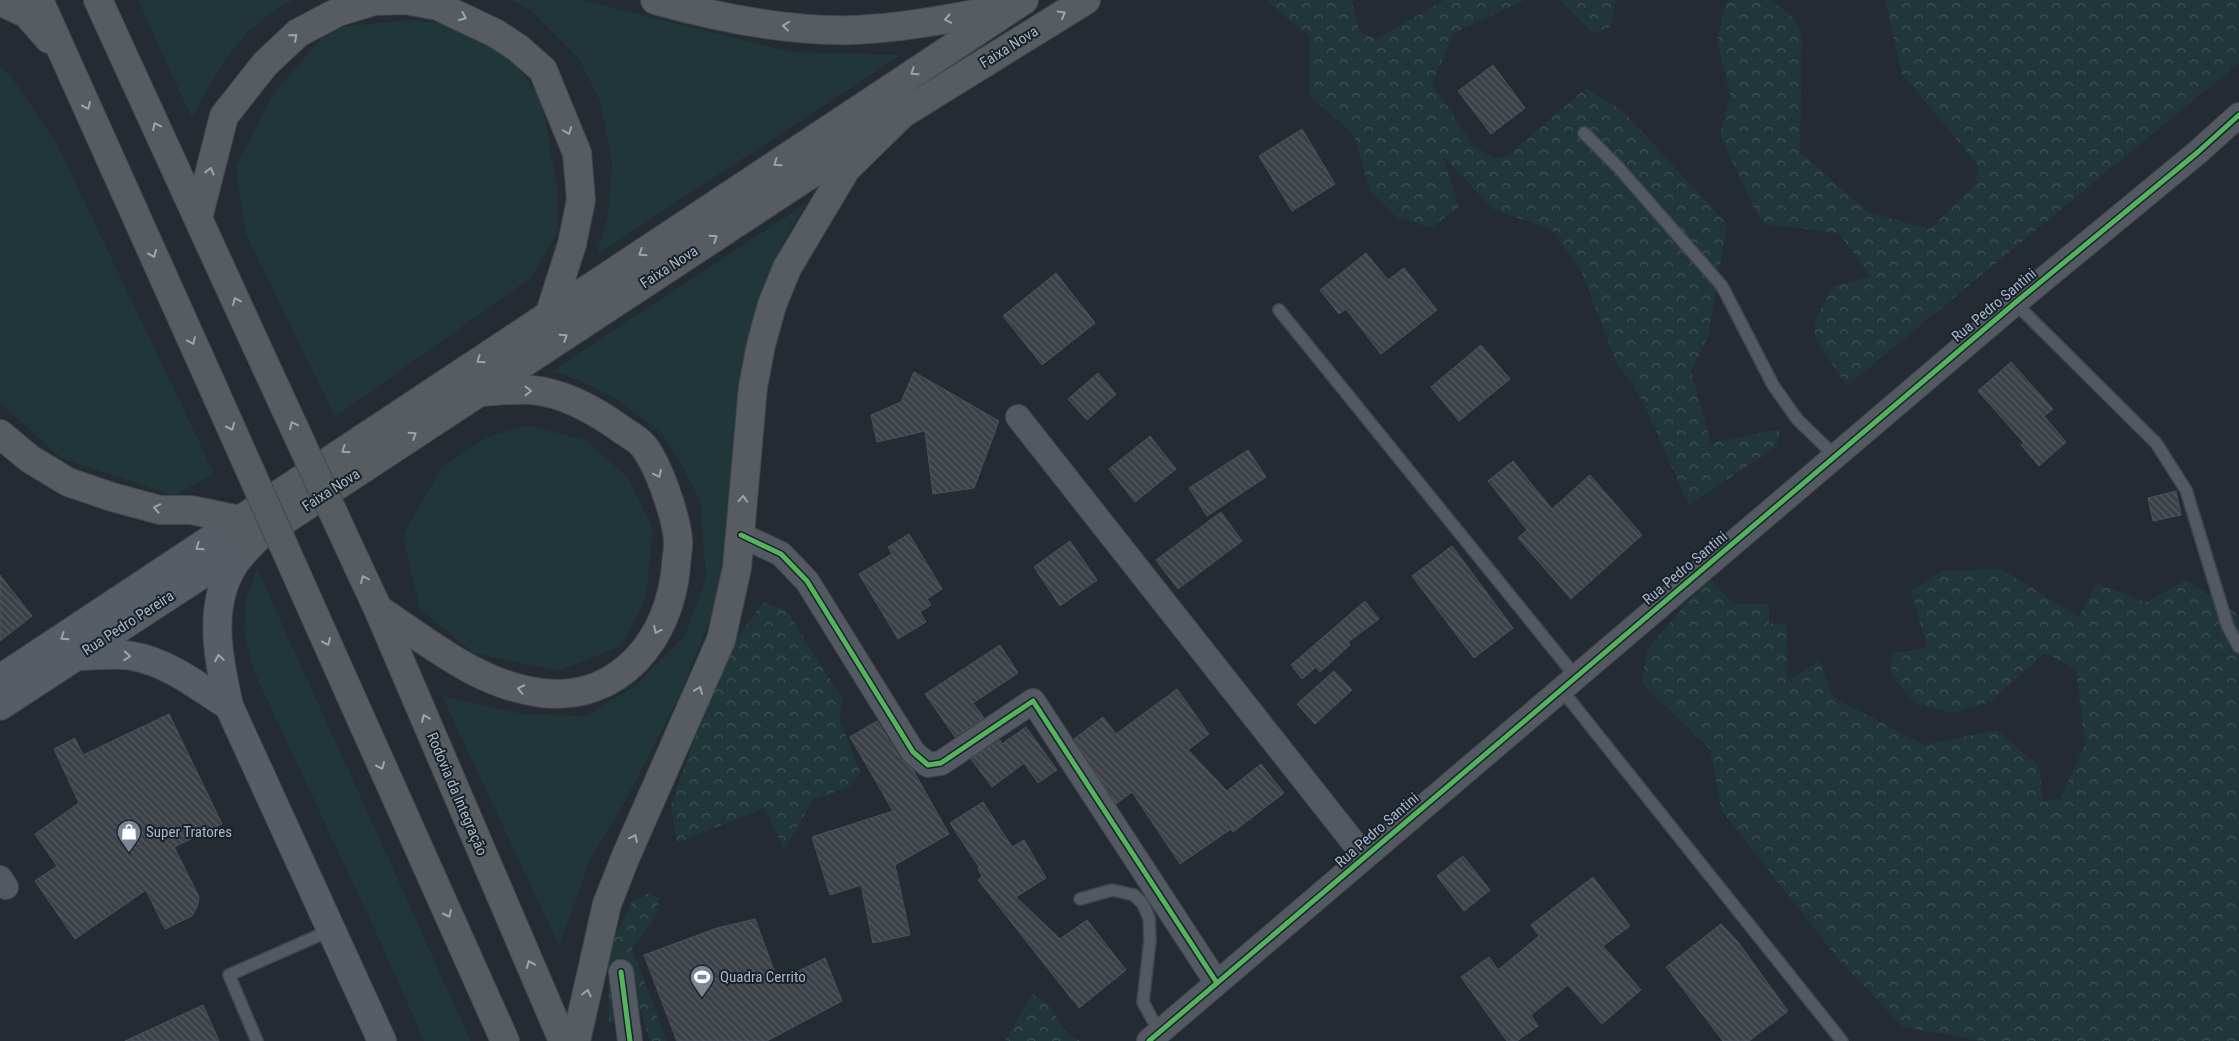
<svg xmlns="http://www.w3.org/2000/svg" width="2239" height="1041" font-family="'Roboto Condensed',sans-serif">
  <style>
    .grass { fill: #213638 }
    .forest { fill: url(#forest-crowns) }
    .building { fill: url(#building-back-hatch); stroke: #4b525a }
    .lines { fill: none; stroke-linecap: round; stroke-linejoin: round }
    .service-casing { stroke: #42474d; stroke-width: 14 }
    .minor-casing { stroke: #42474d; stroke-width: 26 }
    .secondary-casing { stroke: #42474d; stroke-width: 30 }
    .trunk-casing { stroke: #40474e; stroke-width: 30 }
    .service { stroke: #535960; stroke-width: 11 }
    .minor { stroke: #535960; stroke-width: 24 }
    .secondary { stroke: #575d65; stroke-width: 28 }
    .trunk { stroke: #575c61; stroke-width: 28 }
    .trunk-bridge-casing { stroke: #40474e; stroke-width: 30; stroke-linecap: butt }
    .trunk-bridge { stroke: #575c61; stroke-width: 28 }
    .cycleway-casing { stroke: #17222c; stroke-width: 8 }
    .cycleway { stroke: #56b35d; stroke-width: 5 }
    .oneway { stroke: #9aa5b1 }
    .oneway2 { stroke: #9aa5b2 }
    .labels { text-anchor: middle; stroke-width: 4; stroke-linejoin: round; paint-order: stroke }
    .street-label { font-size: 15px; fill: #abb7c5; stroke: #17222c }
    .poi-label { font-size: 15px; fill: #abb7c5; stroke: #17222c; text-anchor: start }
  </style>
  <defs>
    <pattern id="forest-crowns" width="20" height="18" patternUnits="userSpaceOnUse" patternTransform="scale(1.25)"><rect width="20" height="18" fill="#213638"/><path d="M2 6a3 3 0 1 1 6 0M12 15a3 3 0 1 1 6 0" fill="none" stroke="#3f5153"/></pattern>
    <pattern id="building-back-hatch" width="6" height="6" patternUnits="userSpaceOnUse" patternTransform="scale(1.25)"><rect width="6" height="6" fill="#3b4147"/><path d="M-1 5l2 2M0 0l6 6M5-1l2 2" fill="none" stroke="#555a60"/></pattern>
  </defs>
  <rect width="100%" height="100%" fill="#242b32"/>
  <path class="grass" d="M138,0H293C241,26 218,69 192,119Z
    M511,0H581L791,52L901,55L596,255L608,215L612,164L600,101L579,59L530,10Z
    M409,20L451,24L506,49L542,100L557,188L558,231L531,278L335,417L245,232L236,167L273,94L330,28Z
    M0,66L9,73L57,144L214,473L174,496L61,458L0,403Z
    M807,203L785,238L765,285L751,334L733,532L710,620L679,697L624,804L591,858L559,946L442,696L522,714L585,716L635,686L686,634L706,577L700,501L681,464L662,434L619,401L581,381L552,371Z
    M527,425L585,440L628,477L653,528L646,598L621,646L559,671L473,653L419,607L403,535L442,467L485,438Z
    M257,568L471,1041H424L380,941L255,674L244,634L245,601Z"/>
  <path class="forest" d="M1265,0H1351L1360,32L1377,39L1444,0H1525L1454,33L1432,84L1473,145L1493,158L1507,156L1586,88L1623,111L1727,224L1708,337L1691,371L1711,443L1780,429L1777,446L1689,506L1644,404L1634,386L1617,364L1581,271L1552,230L1493,209L1443,156L1459,207L1431,228L1396,217L1370,191L1354,135L1310,96V37Z
    M1560,0H1616L1611,27L1593,33Z
    M1731,0H1770L1794,18L1802,36L1800,152L1870,213L1930,229L1975,185L1978,165L1902,74L1885,0H2239V63L1847,386L1816,340L1814,321L1833,287L1870,276L1839,233L1765,224L1754,208L1720,135L1730,95L1717,40L1726,3Z
    M2001,569L2079,617L2096,583L2146,602L2186,580L2239,615V1041H1981L1903,1027L1839,960L1721,810L1710,749L1641,683L1648,648L1709,578L1734,604H1769V624L1787,623L1788,680L1819,661L1833,697L1924,745L1997,730L2039,766L2043,802L2060,798L2085,745L2076,670L2045,653L1990,702L1953,713L1914,703L1891,673L1892,653L1927,648L1911,591L1942,571Z
    M763,602L787,611L843,700L839,718L860,772L849,787L813,800L784,850L765,808L677,843L671,806L698,729L737,638Z
    M651,892L660,900L655,918L632,949L667,1041H650L641,1011L609,1023L608,950L632,902Z
    M1032,994L1048,1004L1068,1035L1081,1041H1005Z"/>
  <path class="building" d="M1493,65L1525,108L1491,134L1458,91Z
    M1302,129L1335,184L1292,211L1259,156Z
    M1366,253L1388,280L1404,268L1437,310L1381,354L1346,309L1339,314L1320,290Z
    M1056,273L1095,323L1042,365L1003,316Z
    M1481,345L1510,379L1459,421L1431,387Z
    M2011,362L2053,409L2044,416L2066,442L2039,466L2021,445L2024,443L1978,391Z
    M914,372L999,421L974,488L933,494L925,431L877,442L871,415L901,402Z
    M1098,373L1116,394L1087,420L1068,399Z
    M1150,436L1176,469L1135,502L1109,469Z
    M1248,450L1266,477L1207,516L1189,488Z
    M1513,461L1552,509L1590,475L1642,535L1571,599L1518,538L1527,530L1488,481Z
    M2176,491L2181,515L2153,521L2148,498Z
    M1221,512L1242,541L1178,589L1156,560Z
    M909,534L942,589L927,599L931,605L920,612L926,622L898,639L859,574L892,554L888,547Z
    M1070,541L1097,580L1060,606L1034,567Z
    M1452,546L1513,628L1474,658L1412,576Z
    M0,575L32,616L0,641Z
    M1365,601L1379,619L1348,642L1350,645L1320,672L1316,667L1302,679L1291,665Z
    M1000,645L1018,673L973,703L984,718L955,737L925,694Z
    M1334,671L1352,690L1315,724L1297,704Z
    M1177,689L1209,734L1188,750L1227,791L1261,764L1284,793L1233,832L1231,829L1180,864L1132,792L1116,804L1074,739L1103,717L1116,734Z
    M169,714L222,824L174,847L199,897L197,907L192,916L165,929L146,890L75,939L35,881L57,866L35,834L79,803L54,749L75,738L83,755Z
    M877,721L901,759L913,770L949,834L895,865L910,935L873,943L861,885L830,895L812,837L893,811L850,737Z
    M1026,727L1057,770L1038,783L1024,763L992,787L971,759L1000,740L1002,744Z
    M983,802L1012,847L1024,840L1046,878L1016,897L1060,939L1087,920L1126,970L1079,1008L978,880L982,876L978,869L979,867L950,823Z
    M1463,856L1490,890L1464,911L1437,876Z
    M1593,877L1630,926L1603,946L1641,990L1602,1024L1568,985L1531,1015L1538,1026L1517,1041H1507L1461,977L1489,957L1498,970L1539,936L1531,925Z
    M755,919L778,981L825,958L842,1001L767,1041H677L644,955L717,928Z
    M1721,924L1738,942L1788,1011L1749,1041H1723L1666,967Z
    M203,1005L219,1041H125Z"/>
  <g class="lines">
    <defs>
      <path id="service" d="M1584,133L1618,167L1722,286L1773,385L1797,419L1835,456
        M2015,303L2156,443L2186,490L2228,627L2239,647
        M1279,310L1576,677
        M1561,689L1842,1041
        M1080,899L1112,890L1134,895L1143,904L1149,918L1150,940L1143,1002L1159,1032
        M257,1041L229,975L331,930"/>
      <path id="minor" d="M1018,417L1365,857
        M741,535L781,554L807,581L913,752L928,765L941,763L1033,701L1217,983
        M0,878L6,887
        M621,972L630,1041
        M1149,1041L2015,303L2198,152L2239,115"/>
      <path id="secondary" d="M256,539C248,548 239,556 233,566C207,608 219,661 229,706L382,1041
        M78,656C96,656 115,653 132,656C168,662 199,687 229,706
        M0,679L240,520
        M0,706L242,548"/>
      <path id="trunk" d="M39,0L211,383
        M98,0L256,345
        M655,0C719,18 787,32 854,30C904,28 953,18 1001,9
        M0,1L27,14L49,39
        M198,218L224,116L265,64L298,33L338,12L374,1L406,0L438,6L495,33L518,48L543,70L577,153L581,200L572,244L550,313
        M0,434L30,459L68,482L112,497L160,510H191L240,520L1024,0
        M256,539L902,114L1086,0
        M350,549L378,609L563,1041
        M307,598L505,1041
        M378,609C428,642 480,686 542,693C619,702 670,639 676,566C676,558 679,548 678,540C676,516 659,467 645,448C640,440 629,435 621,429C596,411 564,393 532,390C515,389 496,391 479,392
        M576,1041L607,904L626,856L721,640L737,568L753,387L761,345L772,305L787,268L846,169L902,114"/>
    </defs>
    <use href="#service" class="service-casing"/>
    <use href="#minor" class="minor-casing"/>
    <use href="#secondary" class="secondary-casing"/>
    <use href="#trunk" class="trunk-casing"/>
    <use href="#service" class="service"/>
    <use href="#minor" class="minor"/>
    <use href="#secondary" class="secondary"/>
    <use href="#trunk" class="trunk"/>
    <defs>
      <path id="trunk-bridge" d="M256,345L350,549
        M211,383L307,598"/>
    </defs>
    <use href="#trunk-bridge" class="trunk-bridge-casing"/>
    <use href="#trunk-bridge" class="trunk-bridge"/>
    <defs>
      <path id="cycleway" d="M741,535L781,554L807,581L913,752L928,765L941,763L1033,701L1217,983
        M621,972L630,1041
        M1149,1041L2015,303L2198,152L2239,115"/>
    </defs>
    <use href="#cycleway" class="cycleway-casing"/>
    <use href="#cycleway" class="cycleway"/>
  </g>
  <defs><path id="oneway-chevron" d="M-2-3.5L2.5 0L-2 3.5" fill="none" stroke-width="1.6" stroke-linecap="round" stroke-linejoin="round" transform="scale(1.25)"/></defs>
  <g class="oneway">
    <use href="#oneway-chevron" transform="translate(1062 14) rotate(-31)"/>
    <use href="#oneway-chevron" transform="translate(463 17) rotate(23)"/>
    <use href="#oneway-chevron" transform="translate(948 19) rotate(169)"/>
    <use href="#oneway-chevron" transform="translate(786 26) rotate(-174)"/>
    <use href="#oneway-chevron" transform="translate(294 37) rotate(-41)"/>
    <use href="#oneway-chevron" transform="translate(914 72) rotate(146)"/>
    <use href="#oneway-chevron" transform="translate(87 106) rotate(66)"/>
    <use href="#oneway-chevron" transform="translate(156 126) rotate(-115)"/>
    <use href="#oneway-chevron" transform="translate(568 131) rotate(69)"/>
    <use href="#oneway-chevron" transform="translate(777 163) rotate(146)"/>
    <use href="#oneway-chevron" transform="translate(210 171) rotate(-76)"/>
    <use href="#oneway-chevron" transform="translate(714 238) rotate(-33)"/>
    <use href="#oneway-chevron" transform="translate(642 253) rotate(146)"/>
    <use href="#oneway-chevron" transform="translate(153 254) rotate(66)"/>
    <use href="#oneway-chevron" transform="translate(236 301) rotate(-115)"/>
    <use href="#oneway-chevron" transform="translate(564 337) rotate(-33)"/>
    <use href="#oneway-chevron" transform="translate(192 341) rotate(66)"/>
    <use href="#oneway-chevron" transform="translate(480 360) rotate(146)"/>
    <use href="#oneway-chevron" transform="translate(528 391) rotate(1)"/>
    <use href="#oneway-chevron" transform="translate(293 425) rotate(-115)"/>
    <use href="#oneway-chevron" transform="translate(231 427) rotate(66)"/>
    <use href="#oneway-chevron" transform="translate(413 435) rotate(-33)"/>
    <use href="#oneway-chevron" transform="translate(345 450) rotate(146)"/>
    <use href="#oneway-chevron" transform="translate(658 474) rotate(65)"/>
    <use href="#oneway-chevron" transform="translate(743 499) rotate(-86)"/>
    <use href="#oneway-chevron" transform="translate(157 508) rotate(-169)"/>
    <use href="#oneway-chevron" transform="translate(364 579) rotate(-115)"/>
    <use href="#oneway-chevron" transform="translate(657 630) rotate(116)"/>
    <use href="#oneway-chevron" transform="translate(327 642) rotate(66)"/>
    <use href="#oneway-chevron" transform="translate(521 689) rotate(-168)"/>
    <use href="#oneway-chevron" transform="translate(699 690) rotate(-67)"/>
    <use href="#oneway-chevron" transform="translate(425 718) rotate(-113)"/>
    <use href="#oneway-chevron" transform="translate(381 766) rotate(66)"/>
    <use href="#oneway-chevron" transform="translate(634 838) rotate(-65)"/>
    <use href="#oneway-chevron" transform="translate(448 914) rotate(66)"/>
    <use href="#oneway-chevron" transform="translate(530 964) rotate(-113)"/>
    <use href="#oneway-chevron" transform="translate(587 993) rotate(-77)"/>
  </g>
  <g class="oneway2">
    <use href="#oneway-chevron" transform="translate(199 547) rotate(146)"/>
    <use href="#oneway-chevron" transform="translate(64 637) rotate(146)"/>
    <use href="#oneway-chevron" transform="translate(127 656) rotate(4)"/>
    <use href="#oneway-chevron" transform="translate(219 658) rotate(-99)"/>
  </g>
  <defs>
    <symbol id="shop-pin" viewBox="-11 -11 22 30"><path d="M0 17L-7.5 6A9.5 9.5 0 1 1 7.5 6Z" fill="#7c8692" stroke="#17222c"/><path d="M-5-2.5h2.3a2.7 3.5 0 0 1 5.4 0H5L5.5 6h-11ZM-1.5-2.5h3a1.5 2.3 0 0 0-3 0Z" fill="#fff"/></symbol>
    <symbol id="stadium-pin" viewBox="-11 -11 22 30"><path d="M0 17L-7.5 6A9.5 9.5 0 1 1 7.5 6Z" fill="#7c8692" stroke="#17222c"/><path d="M0-5a6.5 5 0 1 0 0 10a6.5 5 0 1 0 0-10ZM-3.5-1.8h7v3.6h-7Z" fill="#fff"/></symbol>
  </defs>
  <g fill-rule="evenodd">
    <use href="#shop-pin" x="115" y="818" width="28" height="38"/>
    <use href="#stadium-pin" x="688" y="963" width="28" height="38"/>
  </g>
  <g class="labels">
    <g class="street-label">
      <text transform="translate(1009 47) rotate(-32)" y="5">Faixa Nova</text>
      <text transform="translate(669 267) rotate(-33)" y="5">Faixa Nova</text>
      <text transform="translate(1994 305) rotate(-40)" y="5">Rua Pedro Santini</text>
      <text transform="translate(331 490) rotate(-33)" y="5">Faixa Nova</text>
      <text transform="translate(1685 568) rotate(-40)" y="5">Rua Pedro Santini</text>
      <text transform="translate(128 623) rotate(-33)" y="5">Rua Pedro Pereira</text>
      <text transform="translate(457 794) rotate(67)" y="5">Rodovia da Integração</text>
      <text transform="translate(1377 830) rotate(-41)" y="5">Rua Pedro Santini</text>
    </g>
    <g class="poi-label">
      <text x="146" y="837">Super Tratores</text>
      <text x="720" y="982">Quadra Cerrito</text>
    </g>
  </g>
</svg>
